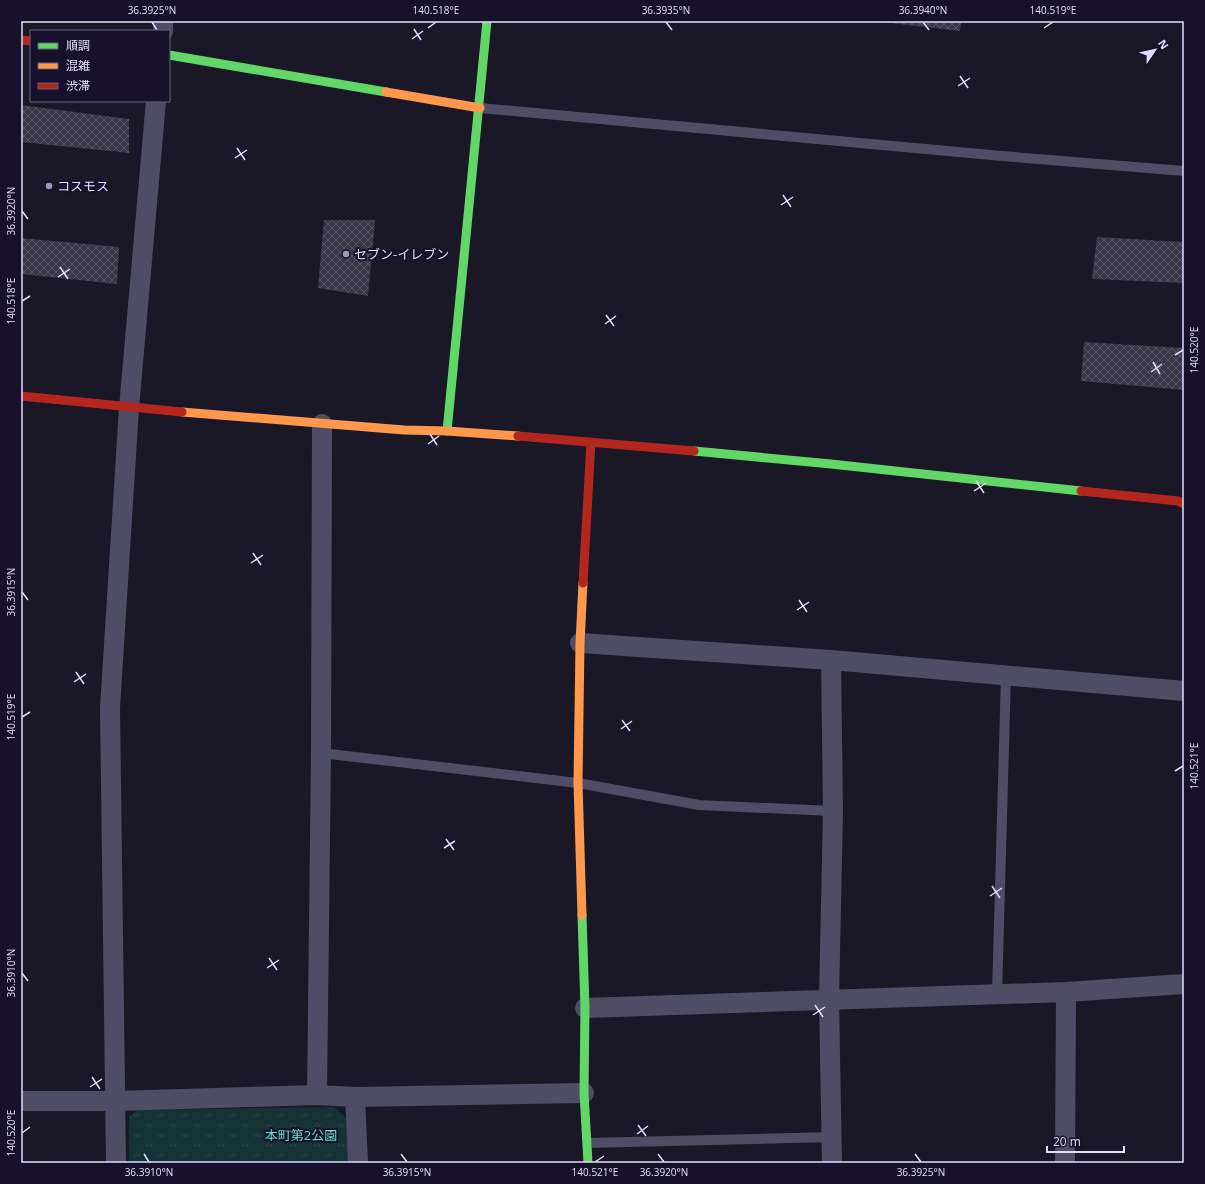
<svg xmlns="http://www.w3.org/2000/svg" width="1205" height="1184" font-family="'Open Sans','Noto Sans JP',sans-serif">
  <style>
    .park { fill: url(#park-tufts) }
    .building { fill: url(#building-cross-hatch) }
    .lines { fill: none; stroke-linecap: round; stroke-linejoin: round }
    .lane { stroke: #4f4d66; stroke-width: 10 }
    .street { stroke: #4f4d66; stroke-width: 20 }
    .fast { stroke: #63d668; stroke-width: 9 }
    .slow { stroke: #ff974d; stroke-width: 9 }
    .jam { stroke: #b3261e; stroke-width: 9 }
    .ticks { fill: none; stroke: #e2ddff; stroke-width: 1.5 }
    .poi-dot { fill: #9c98b3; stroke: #17112c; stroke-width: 1.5 }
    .labels { text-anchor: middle; stroke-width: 4; stroke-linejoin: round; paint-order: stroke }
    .poi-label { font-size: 13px; fill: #e2ddff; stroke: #17112c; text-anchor: start }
    .park-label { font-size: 13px; fill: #66e2c8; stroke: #17112c }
    .neatline { fill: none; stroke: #e2ddff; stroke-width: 1.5 }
    .ticks-label { font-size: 10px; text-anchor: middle; fill: #e2ddff }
  </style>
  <defs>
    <pattern id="park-tufts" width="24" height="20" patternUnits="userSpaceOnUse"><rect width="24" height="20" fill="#153234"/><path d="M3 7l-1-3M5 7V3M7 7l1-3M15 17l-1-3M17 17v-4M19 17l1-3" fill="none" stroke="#2c4648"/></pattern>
    <pattern id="building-cross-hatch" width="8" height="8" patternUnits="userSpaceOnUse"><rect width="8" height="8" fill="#3a3647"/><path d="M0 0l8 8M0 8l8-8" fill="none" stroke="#565363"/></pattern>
  </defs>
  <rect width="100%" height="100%" fill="#1a1726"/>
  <path class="park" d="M334,1107L351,1123V1163H129V1117L137,1110Z"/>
  <path class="building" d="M882,21H961L960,31L882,22Z
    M21,105L129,119V153L21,142Z
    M324,220H375L368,296L318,288Z
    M1097,237L1184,242V283L1092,279Z
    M21,238L119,247L117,284L21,274Z
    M1084,342L1184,348V390L1081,381Z"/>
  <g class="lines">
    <path class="lane" d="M480,108L1002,156L1184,171
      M321,753L578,783L699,805L833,811
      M997,994L1006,675
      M588,1143L832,1137"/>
    <path class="street" d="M163,31V21
      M580,643L831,660L1184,691
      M831,660L833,811L829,1000L832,1163
      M585,1008L1066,992L1184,984
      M317,1095L321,753L322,424
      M355,1097L358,1163
      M21,1101H115L317,1095L355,1097L584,1093
      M116,1163L110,708L129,408L156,101
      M1065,1163L1066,992"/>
    <path class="fast" d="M169,55L386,92
      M447,431L487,21
      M694,451L831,464L1081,491
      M582,915L585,1008L584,1093L588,1163"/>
    <path class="slow" d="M386,92L480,108
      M182,412L404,430L447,431L518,436
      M582,915L578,783L580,643L583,583"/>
    <path class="jam" d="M21,40L31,41
      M21,396L182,412
      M518,436L694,451
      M1081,491L1178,501L1184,504
      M583,583L591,442"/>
  </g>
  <path class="ticks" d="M152,22L157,30M666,22L672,30M923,22L929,30M428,28L436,22M1044,28L1053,22M414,29L421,40M412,39L423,31M960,76L968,88M958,86L970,78M237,148L245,160M235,158L247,150M783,195L791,207M781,205L793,197M22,211L28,219M60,267L68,279M58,277L70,269M22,301L30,296M606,315L614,326M605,324L616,316M1175,355L1183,350M1153,362L1160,374M1151,372L1162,364M430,434L437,445M428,444L439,436M976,481L984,493M974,491L986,483M253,553L261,565M251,563L263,555M22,592L28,600M799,600L807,612M797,610L809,602M76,672L84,684M74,682L86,674M22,717L30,712M622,720L630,731M621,729L632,721M1175,771L1183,766M446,839L454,850M444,848L455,841M992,886L1000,898M990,896L1002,888M269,958L277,970M267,968L279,960M22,973L28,981M815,1005L823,1017M813,1015L825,1007M92,1077L100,1089M90,1087L102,1079M638,1125L646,1136M22,1133L30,1127M637,1134L648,1126M144,1154L149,1162M401,1154L407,1162M658,1154L664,1162M915,1154L921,1162M595,1162L604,1156"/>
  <g class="poi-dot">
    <circle cx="49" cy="186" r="4"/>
    <circle cx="346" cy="254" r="4"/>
  </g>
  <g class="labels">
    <g class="poi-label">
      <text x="57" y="191">コスモス</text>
      <text x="354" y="259">セブン-イレブン</text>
    </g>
    <g class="park-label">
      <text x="301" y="1140">本町第2公園</text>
    </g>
  </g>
  <rect width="1205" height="1184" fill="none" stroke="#17112c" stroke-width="44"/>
  <rect x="30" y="30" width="140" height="72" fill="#17112c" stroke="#686380"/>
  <rect x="38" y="43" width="20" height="6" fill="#63d668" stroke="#686380"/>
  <text x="66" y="50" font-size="12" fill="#e2ddff">順調</text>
  <rect x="38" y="63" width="20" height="6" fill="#ff974d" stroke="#686380"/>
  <text x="66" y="70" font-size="12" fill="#e2ddff">混雑</text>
  <rect x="38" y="83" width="20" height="6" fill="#b3261e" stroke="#686380"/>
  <text x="66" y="90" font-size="12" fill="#e2ddff">渋滞</text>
  <g transform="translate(1155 50) rotate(56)" stroke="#17112c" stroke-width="3" paint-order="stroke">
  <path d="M0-3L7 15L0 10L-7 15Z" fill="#e2ddff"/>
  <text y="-6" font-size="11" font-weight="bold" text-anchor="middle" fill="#e2ddff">N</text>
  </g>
  <path d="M1047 1146v6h77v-6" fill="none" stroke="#e2ddff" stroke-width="2"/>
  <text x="1053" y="1146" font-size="12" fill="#e2ddff" stroke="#17112c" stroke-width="3" paint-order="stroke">20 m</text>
  <rect x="22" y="22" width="1161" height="1140" class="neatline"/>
  <g class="ticks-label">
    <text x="152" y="14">36.3925°N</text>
    <text x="436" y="14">140.518°E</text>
    <text x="666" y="14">36.3935°N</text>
    <text x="923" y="14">36.3940°N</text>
    <text x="1053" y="14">140.519°E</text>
    <text transform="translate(11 211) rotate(-90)" y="4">36.3920°N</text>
    <text transform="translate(11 301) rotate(-90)" y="4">140.518°E</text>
    <text transform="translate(1194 350) rotate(-90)" y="4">140.520°E</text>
    <text transform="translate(11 592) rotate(-90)" y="4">36.3915°N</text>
    <text transform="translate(11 717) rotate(-90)" y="4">140.519°E</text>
    <text transform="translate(1194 766) rotate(-90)" y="4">140.521°E</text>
    <text transform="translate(11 973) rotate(-90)" y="4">36.3910°N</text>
    <text transform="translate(11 1133) rotate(-90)" y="4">140.520°E</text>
    <text x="149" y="1176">36.3910°N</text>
    <text x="407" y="1176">36.3915°N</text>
    <text x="595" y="1176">140.521°E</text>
    <text x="664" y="1176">36.3920°N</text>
    <text x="921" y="1176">36.3925°N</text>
  </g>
</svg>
